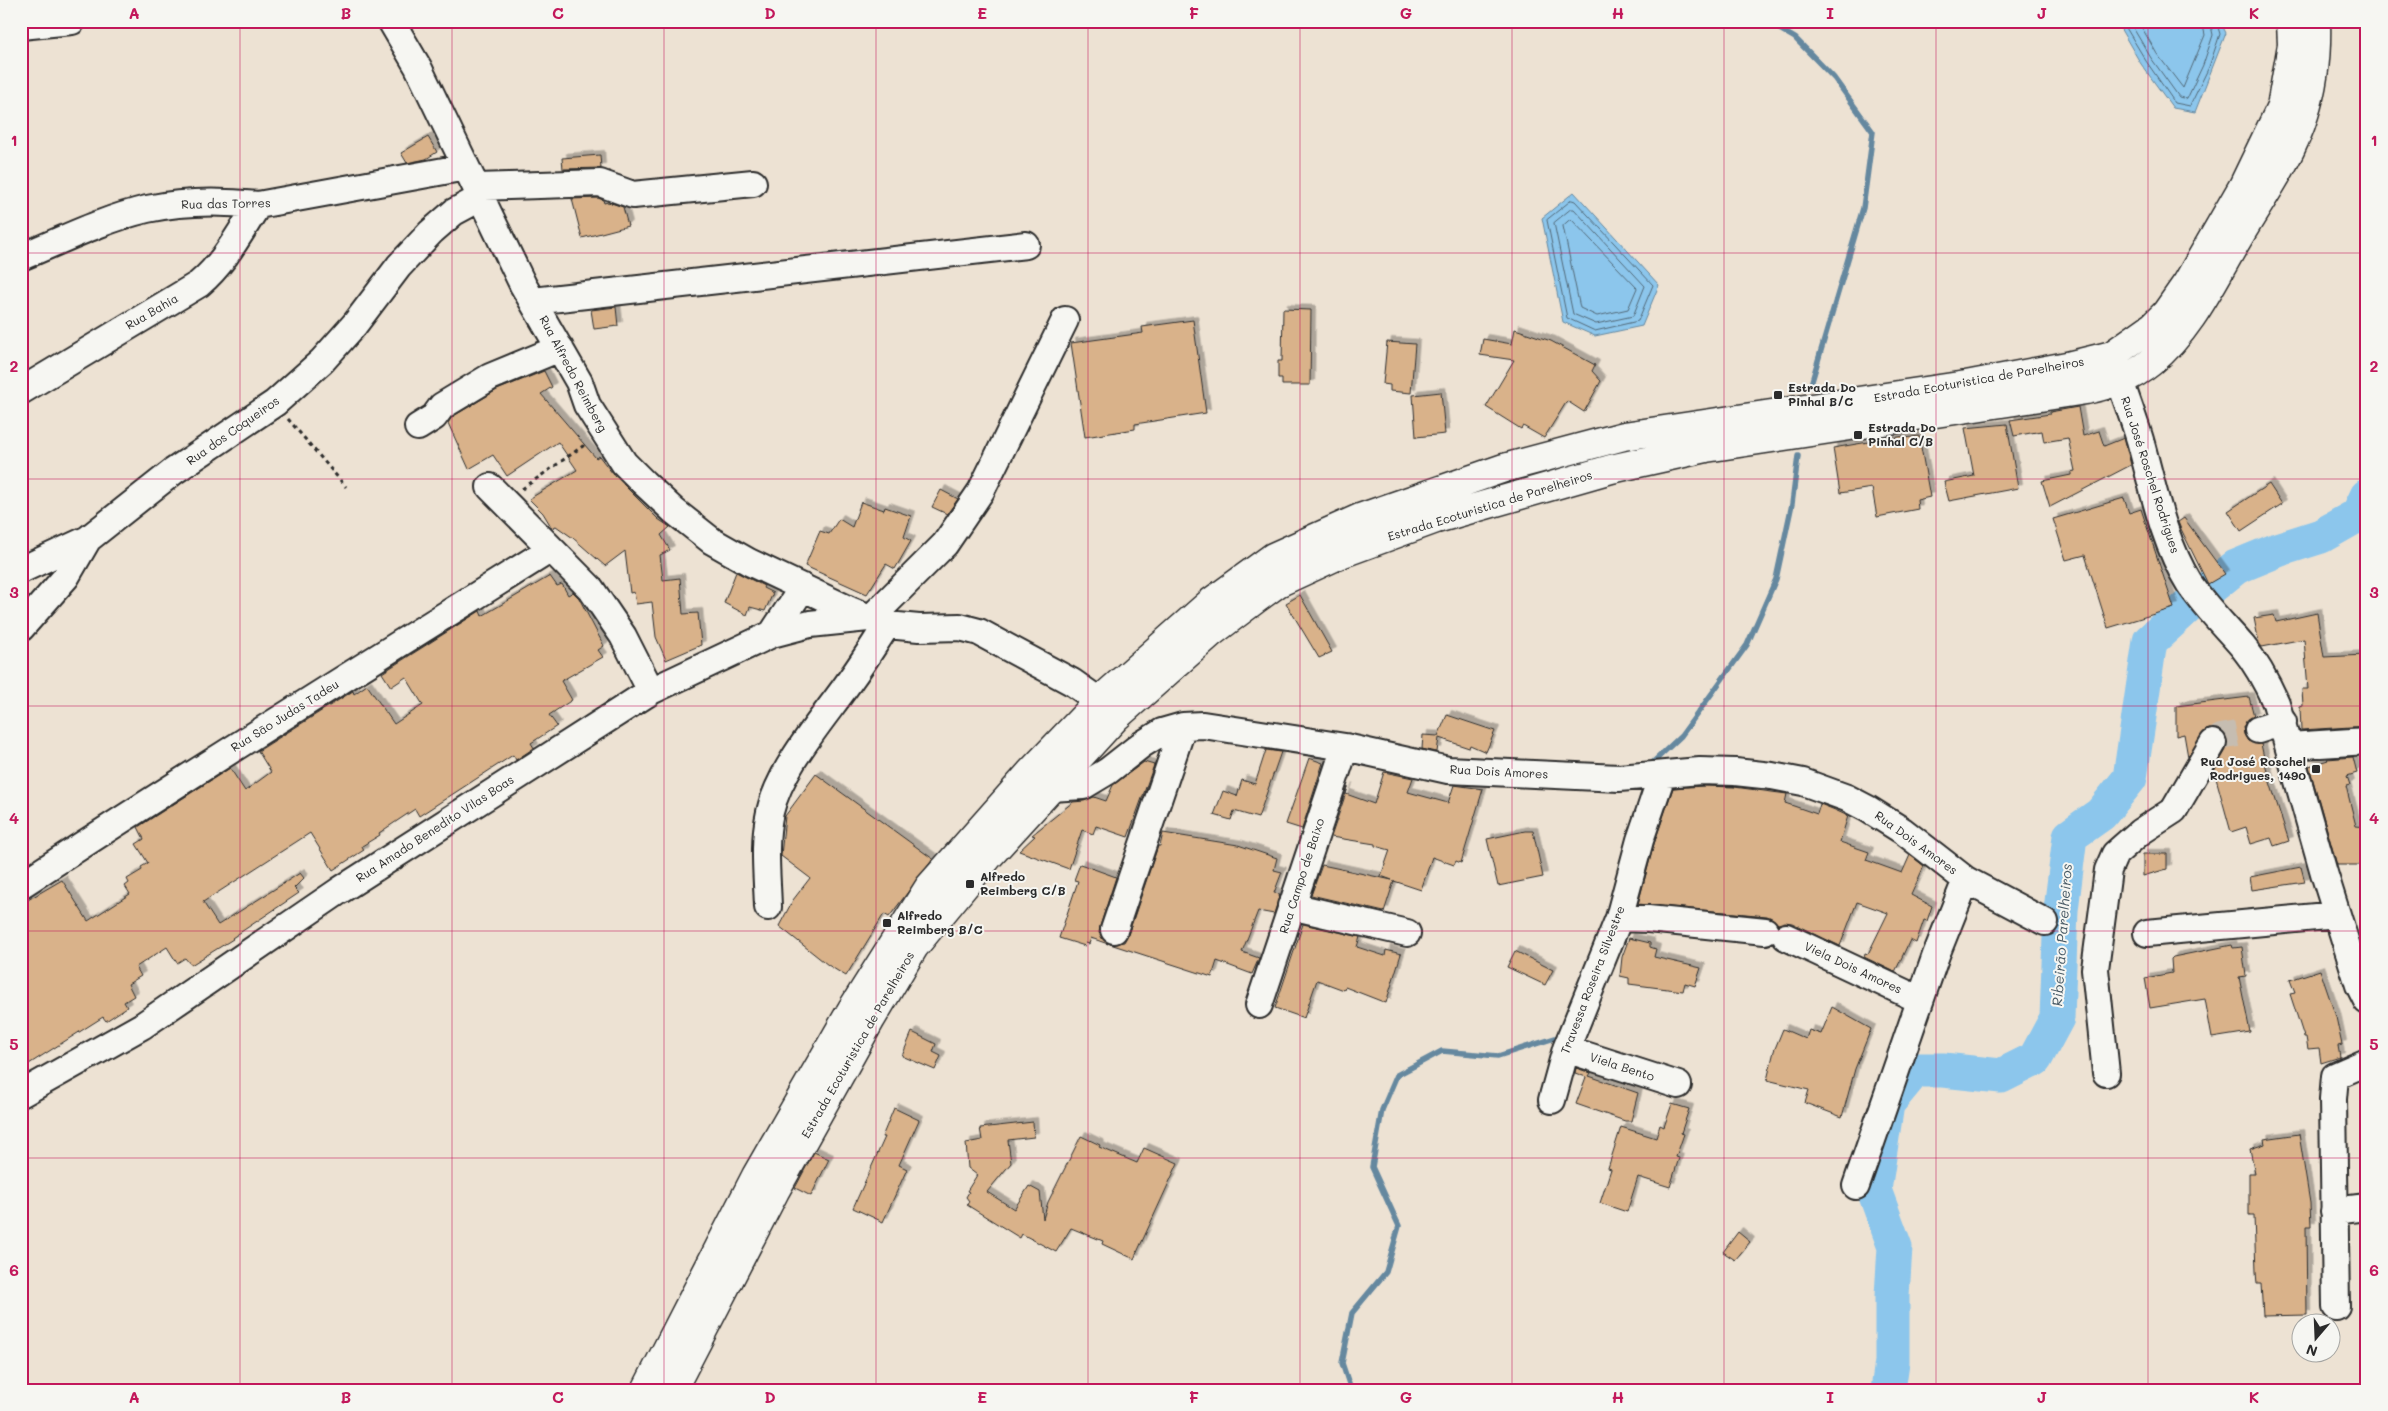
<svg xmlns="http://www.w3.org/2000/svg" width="2388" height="1411" font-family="Mali,sans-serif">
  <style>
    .water { fill: #8cc6ec; stroke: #65889f }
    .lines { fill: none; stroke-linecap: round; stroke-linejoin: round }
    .shore { stroke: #526978; stroke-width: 1 }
    .stream { stroke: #65889f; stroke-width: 5.5 }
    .river { stroke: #8cc6ec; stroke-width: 35 }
    .building { fill: #d9b28a; stroke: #2b2b2b; filter: url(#shadow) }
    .minor-tunnel { stroke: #c6bdb1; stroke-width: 26; stroke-dasharray: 26 13; stroke-linecap: butt }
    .minor-casing { stroke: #2b2b2b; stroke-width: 30 }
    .major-casing { stroke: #2b2b2b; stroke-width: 31 }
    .path { stroke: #2b2b2b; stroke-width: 3; stroke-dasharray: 4 4; stroke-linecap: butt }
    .minor { stroke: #f6f6f2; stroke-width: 26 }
    .major { stroke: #f6f6f2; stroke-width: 28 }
    .grid { fill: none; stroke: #c2185b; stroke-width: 1; stroke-opacity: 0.55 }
    .poi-dot { fill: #2b2b2b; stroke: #f6f6f2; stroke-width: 2 }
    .labels { text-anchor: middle; stroke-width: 4; stroke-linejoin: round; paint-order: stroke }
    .street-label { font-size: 12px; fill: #2b2b2b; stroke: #f6f6f2 }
    .poi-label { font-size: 12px; font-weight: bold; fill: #2b2b2b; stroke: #f6f6f2; text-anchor: start }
    .water-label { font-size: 14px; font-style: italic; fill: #485a65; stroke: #f6f6f2 }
    .neatline { fill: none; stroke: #c2185b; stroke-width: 2 }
    .grid-label { font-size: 16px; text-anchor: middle; font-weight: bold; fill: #c2185b }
  </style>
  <defs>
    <filter id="shadow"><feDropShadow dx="4.5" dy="-4.5" stdDeviation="0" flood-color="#0004"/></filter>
  </defs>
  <rect width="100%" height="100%" fill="#ede2d3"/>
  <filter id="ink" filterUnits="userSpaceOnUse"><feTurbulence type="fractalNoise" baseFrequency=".02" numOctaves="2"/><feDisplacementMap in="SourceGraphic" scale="10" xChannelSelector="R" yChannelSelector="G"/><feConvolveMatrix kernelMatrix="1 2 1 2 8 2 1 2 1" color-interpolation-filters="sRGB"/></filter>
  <g filter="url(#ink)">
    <path class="water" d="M2116,21H2220L2226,33L2195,112L2173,108L2141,64Z
      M1574,192L1659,285L1642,326L1595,336L1563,322L1542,218Z"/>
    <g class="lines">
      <path class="shore" d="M2122,21L2146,61L2175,103L2190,106L2209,67L2220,34L2216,21
        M2129,21L2151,58L2179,97L2187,99L2203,65L2213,35L2210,21
        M2138,21L2157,54L2183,88L2205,35L2202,21
        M1572,200L1575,201L1653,285L1638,321L1595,331L1567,318L1547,220Z
        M1571,209H1574L1645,286L1633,316L1596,324L1573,314L1554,223Z
        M1571,219L1637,288L1628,309L1597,316L1580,308L1563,226Z"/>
      <path class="stream" d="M1766,21L1795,38L1834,78L1873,132L1863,208L1812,381
        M1649,766L1681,736L1747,645L1776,579L1792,504L1798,456
        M1351,1390L1342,1363L1352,1313L1386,1272L1399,1226L1372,1167L1382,1110L1397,1075L1442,1051L1498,1056L1558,1037L1560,1033"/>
      <path class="river" d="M1888,1390L1892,1362V1296L1895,1247L1874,1190L1887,1104L1915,1070H1943L2001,1076L2035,1059L2057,1018L2061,910L2070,836L2101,814L2130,778L2150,641L2195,600L2236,567L2280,549L2321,536L2358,515L2367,496"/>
    </g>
    <path class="building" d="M428,137L437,152L426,159L407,163L401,153Z
      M600,155L601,168L563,169L562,158Z
      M598,198L603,200L604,203L608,202L623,207L628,226L582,238L572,199Z
      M616,307L618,326L594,329L591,310Z
      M1283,309L1311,310L1310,385H1282V378H1278V361H1282Z
      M1193,320L1206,413L1135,424V429L1085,437L1071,343L1143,333L1142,327Z
      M1515,329L1551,341L1595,365L1592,371L1601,381L1584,412L1567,401L1544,438L1523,426L1521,429L1486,407L1514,360L1480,355L1483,339L1512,344Z
      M1387,342L1415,344L1411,393L1390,391V385L1383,384Z
      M544,371L552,387L541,394L596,458L599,456L613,474L658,519L670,527L661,535L670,550L660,555L663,580L680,578L683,614L698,613L701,645L666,660L656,637L652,602L636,604L634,592L630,593L625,551L605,566L573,538L556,526L552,528L543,513L529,499L577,470L558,442L507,476L493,455L469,469L448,423L452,417L497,390Z
      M1441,392L1445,434L1416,437L1413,395Z
      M2078,407L2083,436L2099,431L2104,446L2124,438L2131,465L2050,507L2042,481L2071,475V472L2075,471L2068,438L2044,442L2042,431L2014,436L2010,420L2050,414V412Z
      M2007,424L2018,488L1949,501L1944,482L1974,476L1965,428Z
      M1904,436L1905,438L1919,436L1930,497L1917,500L1918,509L1877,517L1872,488L1840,493L1833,448Z
      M2269,484L2282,504L2241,531L2228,511Z
      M941,490L958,499L947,514L932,507Z
      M2124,498L2129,513L2141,509L2174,608L2108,628L2085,555L2066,560L2053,519Z
      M861,502L884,510L885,507L911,516L904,537L911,541L895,569L886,564L867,594L805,566L820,531L829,534L839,519L852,527Z
      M2184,518L2225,574L2208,584L2180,527L2178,522Z
      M736,572L764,586L763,588L773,593L765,611L750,607L747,615L724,603Z
      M550,576L557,586L562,584L568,595L573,592L579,598L604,646L598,650L603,657L561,681L572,700L549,715L557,726L531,743L534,748L516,760L513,755L419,816L415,809L379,833L380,835L362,846L364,850L333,870L310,833L203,902L218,925L300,873L304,878L294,888L299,893L232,938L233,939L191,965L185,958L177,963L167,947L136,967L141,976L128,984L134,996L124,1002L127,1007L106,1021L103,1017L21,1069V904L62,880L88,921L130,894L125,886L129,883L127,879L142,870L141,867L148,863L136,844L144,839L138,827L230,768L245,791L271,772L258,751L353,691L354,694L367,685L394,724L423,705L406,677L391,687L382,673L480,611L482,616Z
      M1300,595L1332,652L1319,658L1286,603Z
      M2317,613L2324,657L2366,655L2367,726L2301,730L2300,707L2303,706L2302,689H2308L2304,639L2262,647L2259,643L2254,618L2274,615L2276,622Z
      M2249,697L2254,716L2247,720L2243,727L2244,734L2248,741L2261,744L2268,776L2289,841L2274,846L2271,838L2251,844L2246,827L2231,832L2214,771L2226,750L2228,743L2226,735L2221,730L2214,728L2206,730L2188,757L2184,734L2176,736V706Z
      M1447,715L1495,731L1486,752L1470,745L1469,748L1439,738L1437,752L1422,749L1423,735L1438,736Z
      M1266,750L1281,752L1258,818L1234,811L1231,820L1214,815L1223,791L1237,796L1242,780L1255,784Z
      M2353,757L2357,773L2347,776L2350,785L2346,786L2356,826L2367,827V865H2337L2309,766L2328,760L2327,759Z
      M1309,758L1323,763L1302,829L1286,824Z
      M1144,762L1154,765L1128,837L1096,826L1093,834L1082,830L1069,869L1019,851L1035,836L1032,835L1073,802L1084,801L1094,797L1106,801L1113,785Z
      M1384,772L1413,778L1408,792L1448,803L1454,785L1483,789L1461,863L1456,861L1454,865L1432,857L1421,890L1394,881L1384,912L1311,895L1322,865L1392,880L1381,876L1390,850L1375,846V844L1331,837L1348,787L1346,794L1374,804Z
      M816,774L933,859L889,917L884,914L846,976L828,965L779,926L793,900L810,878L781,856L785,816Z
      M1704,786L1734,787L1787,794L1785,803L1817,814L1820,804L1835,810L1848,816L1840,842L1869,852L1866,860L1902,873L1910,855L1924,866L1911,895L1932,906L1927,921L1924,920L1916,943L1910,940L1895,972L1864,957L1865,953L1868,954L1888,913L1857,902L1840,946L1792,923L1785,922L1778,924L1773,919L1767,916L1638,904L1654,844L1673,788Z
      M1525,831H1533L1543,877L1498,886L1487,839Z
      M1163,833L1238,845L1277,858L1274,870L1282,872L1274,893L1280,894L1274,914L1258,911L1242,952L1259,958L1252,974L1217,961L1212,977L1110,944L1124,942L1128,935L1158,846H1160Z
      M2143,854H2167V869L2143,876Z
      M1080,864L1116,877L1100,926L1099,933L1108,944L1091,938L1089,944L1086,943L1085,946L1059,938L1078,881L1074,880Z
      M2301,867L2305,882L2252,890L2250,877Z
      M1303,924L1360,937L1357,947L1385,956L1386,950L1401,954L1386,1003L1345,987L1344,990L1317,980L1304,1018L1275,1008Z
      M1629,938L1650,943V947L1656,949L1654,957L1701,968L1695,986L1685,983L1683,991L1629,984V978L1620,976L1622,957Z
      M2232,945L2233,948L2242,947L2246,976L2239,977L2250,1032L2212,1038L2205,999L2150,1008L2145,978L2172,973L2171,959L2173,957Z
      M1515,951L1553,970L1545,985L1507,967Z
      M2320,970L2336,1017L2342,1045L2338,1046L2340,1057L2321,1063L2319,1048L2308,1049L2306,1037H2304L2290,994L2295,993L2290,980Z
      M1832,1007L1871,1029L1855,1069L1842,1117L1805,1103L1809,1090L1767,1080L1774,1051L1783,1029L1806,1039L1809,1030L1821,1034Z
      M912,1032L936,1044L933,1052L941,1056L935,1070L902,1056Z
      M1576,1068L1591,1073L1589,1076L1638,1093L1631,1121H1625L1576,1104L1586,1077L1575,1073Z
      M1672,1104L1689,1109L1681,1133L1684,1134L1676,1157L1679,1158L1670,1187L1638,1177L1627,1212L1600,1203L1611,1169L1608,1168L1621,1127L1656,1138L1660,1125L1664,1127Z
      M894,1108L919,1120L899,1165L907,1169L883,1222L853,1208L885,1137H882Z
      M1033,1122L1034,1137L1008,1140L1011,1163L987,1192L1014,1209L1029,1186L1040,1192L1043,1219L1048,1202L1081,1136L1100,1145L1099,1147L1137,1163L1144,1148L1178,1163L1134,1259L1102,1244L1103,1241L1071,1228L1056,1252L1022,1234L1020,1238L967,1205L969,1201L966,1197L969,1192L967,1191L977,1175L968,1168L966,1143L982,1140L980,1128Z
      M2299,1134L2310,1203L2311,1226H2306L2307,1315L2263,1316L2261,1284H2257L2256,1272L2254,1216H2249V1174H2255L2250,1149L2265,1144L2264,1139Z
      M814,1152L829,1159L811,1196L795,1188Z
      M1738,1232L1750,1242L1735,1260L1723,1252Z"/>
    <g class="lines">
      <path class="minor-tunnel" d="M2213,743L2221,737L2258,730"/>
      <defs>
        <path id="minor" d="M391,21L418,67L523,285L579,382L587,405L624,463L644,483L674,511L712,541L749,562L850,610L887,625L919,628L960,627L979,632L1072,682L1099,701L1115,717
          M21,26L72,21
          M477,187L600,183L633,195L753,183
          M21,257C62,240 104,219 147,209C183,201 221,201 258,205L466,167
          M533,301L1026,245
          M2114,360C2121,387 2132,413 2140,440C2153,487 2163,541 2189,583C2205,607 2225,626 2243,647C2257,664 2267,683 2276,703L2324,873L2359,985L2367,1001
          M21,391L199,284C225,262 239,234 258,205
          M418,427L434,417L442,406L490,377L560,348
          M490,487L591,589L623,636L651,691
          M21,570L88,539L174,471L275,403L322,361L355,324L399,266L431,232L454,212L482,197
          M871,618L945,544L981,491L1065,320
          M21,628L66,577L88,539
          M772,634L803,587
          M2258,730L2283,722
          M2289,746L2367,741
          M1039,779L1051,788L1083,786L1108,771L1141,745L1162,732L1183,726L1203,725L1345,747L1448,770L1619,778L1700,771L1735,772L1772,776L1803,782L1847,798L1868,809L1903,831L1966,880L2045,922
          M21,885C196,770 374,660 551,549
          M1291,906L1407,933
          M768,907C767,875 763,843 770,812C781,765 825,717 851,679C864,661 875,643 887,625
          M1619,918L1648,919L1765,931
          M1114,930L1183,726
          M2147,933L2337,915
          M1786,937L1920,1000
          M1259,1005L1345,747
          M1566,1049L1678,1085
          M2106,1073L2095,969L2108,870L2115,854L2140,832L2174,810L2213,743
          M21,1094L142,1026L339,891L651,691L772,634L810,624L868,618
          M1552,1100L1566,1049L1619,918L1640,840L1662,775
          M1856,1186L1936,955L1966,880
          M2334,1211L2367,1207
          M2336,1307L2333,1099L2335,1076L2367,1062"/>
        <path id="major" d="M646,1390L756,1176L852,1009L929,887L1030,773L1099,701L1211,602L1273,557L1360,518L1504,468L1624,436L1966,385L2067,366L2112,355L2153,326L2166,313L2187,283L2243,186L2281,107L2292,45L2291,21
          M672,1390L775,1191L871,1019L914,947L989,856L1115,718L1211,633L1256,599L1278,583L1343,553L1436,519L1611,469L1706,448L2086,390C2112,384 2130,379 2151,362C2191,330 2214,278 2240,235C2263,196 2291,158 2304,115C2314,85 2317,53 2316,21"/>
      </defs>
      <use href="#minor" class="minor-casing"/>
      <use href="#major" class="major-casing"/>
      <path class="path" d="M288,419L346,487
        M522,489L583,446V442"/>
      <use href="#minor" class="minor"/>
      <use href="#major" class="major"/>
    </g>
  </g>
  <path class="grid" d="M240,21V1390M452,21V1390M664,21V1390M876,21V1390M1088,21V1390M1300,21V1390M1512,21V1390M1724,21V1390M1936,21V1390M2148,21V1390M21,253H2367M21,479H2367M21,706H2367M21,931H2367M21,1158H2367"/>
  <g class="poi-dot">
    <rect x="1773" y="390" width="10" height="10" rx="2.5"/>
    <rect x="1853" y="430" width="10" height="10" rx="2.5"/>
    <rect x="2311" y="764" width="10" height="10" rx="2.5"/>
    <rect x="965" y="879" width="10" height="10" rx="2.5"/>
    <rect x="882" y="918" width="10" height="10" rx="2.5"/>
  </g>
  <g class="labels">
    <g class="street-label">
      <text transform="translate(226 204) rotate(-1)" y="4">Rua das Torres</text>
      <text transform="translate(152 312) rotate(-30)" y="4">Rua Bahia</text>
      <text transform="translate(573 374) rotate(62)" y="4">Rua Alfredo Reimberg</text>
      <text transform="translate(1979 380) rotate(-10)" y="4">Estrada Ecoturistica de Parelheiros</text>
      <text transform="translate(233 431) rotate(-35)" y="4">Rua dos Coqueiros</text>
      <text transform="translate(2150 475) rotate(72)" y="4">Rua José Roschel Rodrigues</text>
      <text transform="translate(1490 506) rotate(-17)" y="4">Estrada Ecoturistica de Parelheiros</text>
      <text transform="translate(285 716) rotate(-32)" y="4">Rua São Judas Tadeu</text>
      <text transform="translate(1499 772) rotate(3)" y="4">Rua Dois Amores</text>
      <text transform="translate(435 829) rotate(-33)" y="4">Rua Amado Benedito Vilas Boas</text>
      <text transform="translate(1916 843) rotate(36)" y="4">Rua Dois Amores</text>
      <text transform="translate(1302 876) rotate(-72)" y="4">Rua Campo de Baixo</text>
      <text transform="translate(1853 968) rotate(25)" y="4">Viela Dois Amores</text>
      <text transform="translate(1593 980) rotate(-69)" y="4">Travessa Roseira Silvestre</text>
      <text transform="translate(858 1045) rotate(-60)" y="4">Estrada Ecoturistica de Parelheiros</text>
      <text transform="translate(1622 1067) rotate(18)" y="4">Viela Bento</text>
    </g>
    <g class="poi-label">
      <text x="1788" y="392">Estrada Do<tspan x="1788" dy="14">Pinhal B/C</tspan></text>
      <text x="1868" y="432">Estrada Do<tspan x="1868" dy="14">Pinhal C/B</tspan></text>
      <text x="2306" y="766" text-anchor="end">Rua José Roschel<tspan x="2306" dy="14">Rodrigues, 1490</tspan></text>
      <text x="980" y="881">Alfredo<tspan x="980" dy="14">Reimberg C/B</tspan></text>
      <text x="897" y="920">Alfredo<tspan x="897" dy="14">Reimberg B/C</tspan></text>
    </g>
    <g class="water-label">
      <text transform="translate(2062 935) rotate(-86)" y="5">Ribeirão Parelheiros</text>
    </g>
  </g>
  <rect width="2388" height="1411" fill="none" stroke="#f6f6f2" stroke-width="55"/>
  <g transform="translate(2316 1338) rotate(199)"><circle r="24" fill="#f6f6f2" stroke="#a5a5a2"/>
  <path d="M0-4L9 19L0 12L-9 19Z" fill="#2b2b2b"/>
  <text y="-8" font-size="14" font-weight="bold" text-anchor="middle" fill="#2b2b2b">N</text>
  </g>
  <rect x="28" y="28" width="2332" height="1356" class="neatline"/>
  <g class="grid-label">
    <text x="134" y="19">A</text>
    <text x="346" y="19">B</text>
    <text x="558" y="19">C</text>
    <text x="770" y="19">D</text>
    <text x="982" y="19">E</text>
    <text x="1194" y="19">F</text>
    <text x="1406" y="19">G</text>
    <text x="1618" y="19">H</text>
    <text x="1830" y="19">I</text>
    <text x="2042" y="19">J</text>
    <text x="2254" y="19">K</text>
    <text x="14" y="146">1</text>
    <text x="2374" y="146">1</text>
    <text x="14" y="372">2</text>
    <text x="2374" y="372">2</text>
    <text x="14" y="598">3</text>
    <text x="2374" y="598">3</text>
    <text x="14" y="824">4</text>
    <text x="2374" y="824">4</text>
    <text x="14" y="1050">5</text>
    <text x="2374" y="1050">5</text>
    <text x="14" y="1276">6</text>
    <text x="2374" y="1276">6</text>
    <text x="134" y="1403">A</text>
    <text x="346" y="1403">B</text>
    <text x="558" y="1403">C</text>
    <text x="770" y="1403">D</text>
    <text x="982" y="1403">E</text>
    <text x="1194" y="1403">F</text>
    <text x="1406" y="1403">G</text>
    <text x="1618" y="1403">H</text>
    <text x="1830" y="1403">I</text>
    <text x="2042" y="1403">J</text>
    <text x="2254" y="1403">K</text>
  </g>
</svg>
